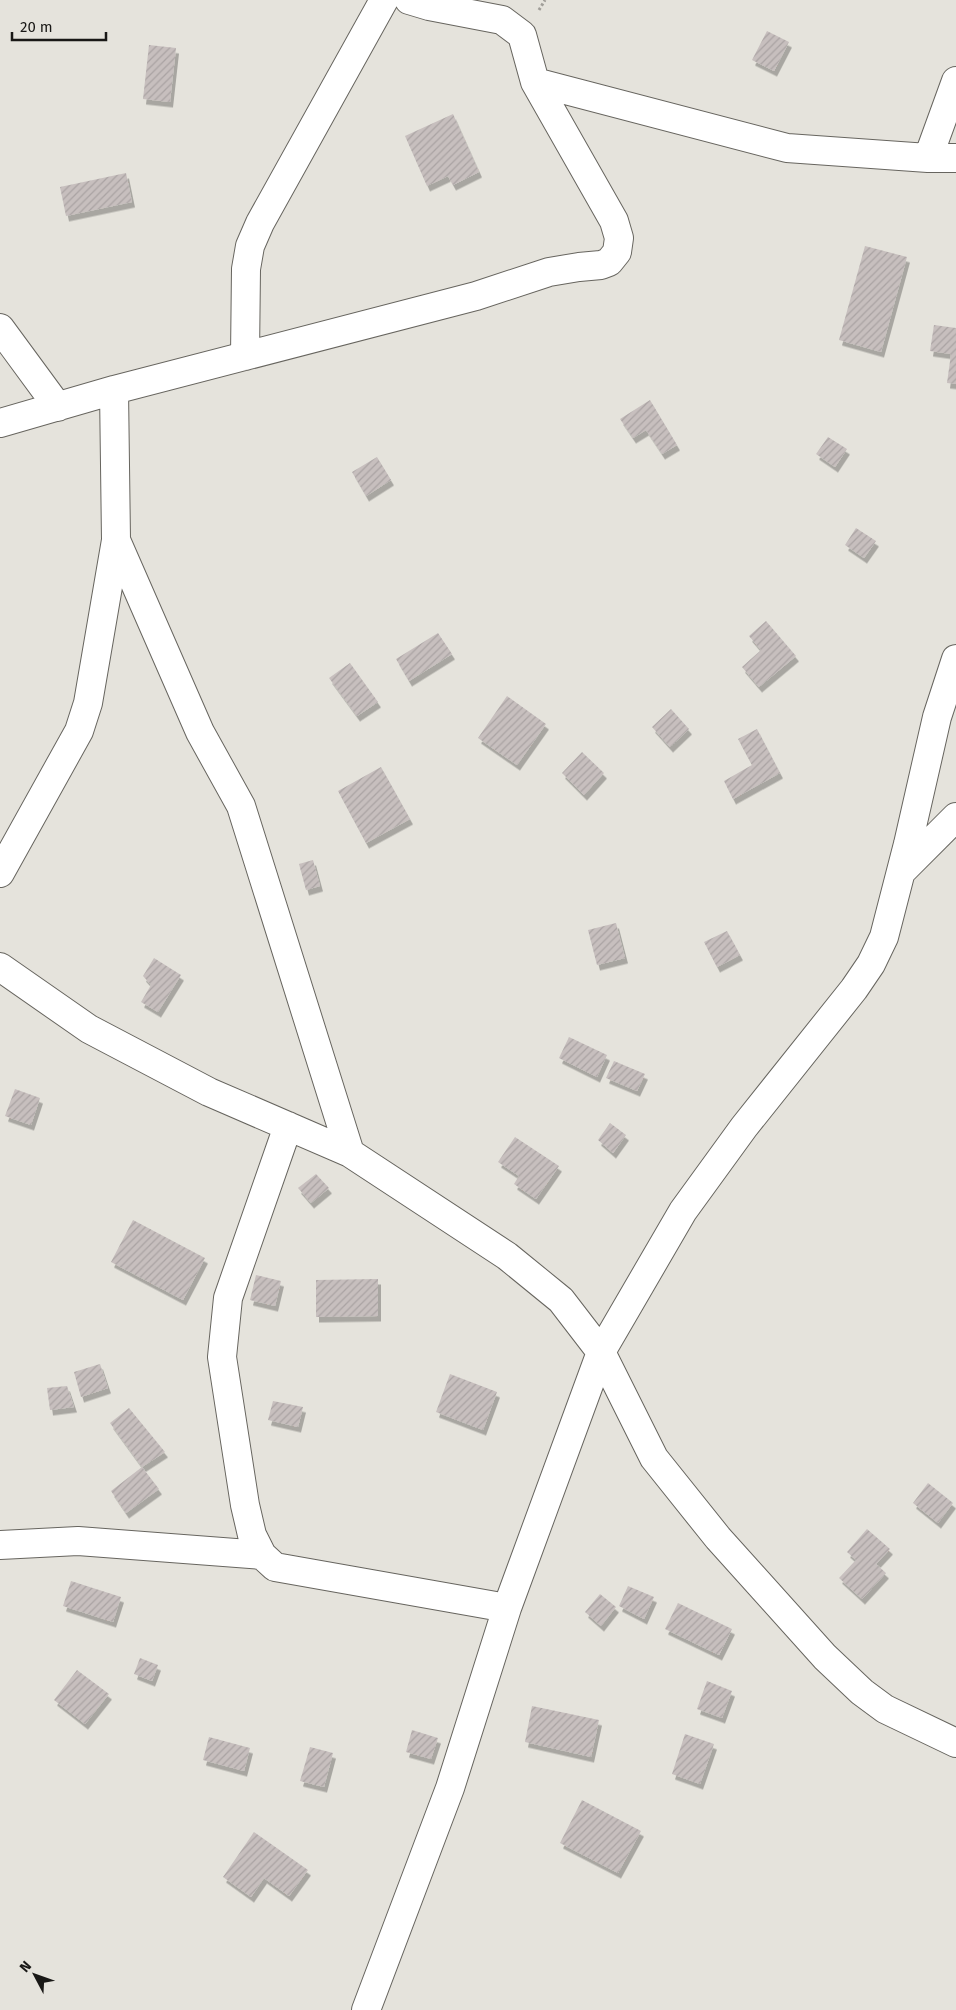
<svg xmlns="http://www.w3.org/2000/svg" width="956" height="2010" font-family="'Fira Sans',sans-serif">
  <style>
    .building { fill: url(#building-hatch); filter: url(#shadow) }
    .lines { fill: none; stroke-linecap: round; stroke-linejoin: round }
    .minor-casing { stroke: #67655f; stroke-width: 30 }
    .path { stroke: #a09e99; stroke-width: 3; stroke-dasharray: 2.5 2.5; stroke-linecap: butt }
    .minor { stroke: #fff; stroke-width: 28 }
  </style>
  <defs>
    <pattern id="building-hatch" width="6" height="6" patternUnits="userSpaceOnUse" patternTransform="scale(1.25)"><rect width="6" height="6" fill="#c7bfbe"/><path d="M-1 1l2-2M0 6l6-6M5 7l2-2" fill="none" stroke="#aaa3a3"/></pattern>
    <filter id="shadow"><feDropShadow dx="3" dy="5.5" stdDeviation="0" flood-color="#0004"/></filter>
  </defs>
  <rect width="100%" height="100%" fill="#e5e3dc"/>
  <path class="building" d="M767,31L789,42L774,71L752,60Z
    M149,45L176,48L170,102L143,99Z
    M453,114L479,172L453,185L448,176L427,186L405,136Z
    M126,173L132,202L66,216L60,187Z
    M865,246L907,257L881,352L839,340Z
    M934,325L956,328V384L947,383L951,354L930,351Z
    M650,400L677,445L662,454L646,430L633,438L620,419Z
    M828,437L847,449L835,467L816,454Z
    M377,457L391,480L366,496L352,472Z
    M856,528L876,541L864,558L845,545Z
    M766,621L796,656L759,687L742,667L761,650L749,636Z
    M438,633L452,654L409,681L396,659Z
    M350,663L378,702L357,716L329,678Z
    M507,696L546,724L517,765L478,738Z
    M671,709L689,729L670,747L652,727Z
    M757,729L780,773L733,799L724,781L752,765L738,739Z
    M582,752L604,773L584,795L562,773Z
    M381,767L410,819L366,843L338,791Z
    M313,860L320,886L306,890L299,864Z
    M616,923L625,958L597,965L588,930Z
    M727,931L740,955L717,967L704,942Z
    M154,958L181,975L158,1012L141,1002L151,985L143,976Z
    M569,1037L607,1055L597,1077L559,1058Z
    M614,1061L645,1074L637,1091L606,1078Z
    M15,1089L40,1098L31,1125L5,1116Z
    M610,1123L626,1135L613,1153L598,1140Z
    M515,1137L559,1166L536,1199L514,1184L519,1176L498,1162Z
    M316,1174L329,1188L311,1203L298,1188Z
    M133,1220L205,1258L183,1300L111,1262Z
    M256,1275L281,1281L275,1306L250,1300Z
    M378,1279V1316L316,1317V1280Z
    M100,1364L108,1388L81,1397L74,1372Z
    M450,1374L497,1392L483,1430L436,1412Z
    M67,1386L74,1407L50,1410L47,1388Z
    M273,1401L303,1407L298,1427L268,1420Z
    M129,1408L165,1452L142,1467L110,1423Z
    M142,1467L159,1489L126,1513L111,1491Z
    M928,1483L953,1503L938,1523L913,1503Z
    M867,1529L890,1549L876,1564L886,1573L862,1599L839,1578L856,1560L847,1552Z
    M71,1581L121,1597L113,1622L63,1606Z
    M628,1586L654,1597L644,1619L619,1606Z
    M600,1594L616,1607L601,1626L585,1612Z
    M678,1603L732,1629L719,1655L665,1629Z
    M140,1658L158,1665L152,1681L134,1674Z
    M77,1670L109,1694L85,1724L54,1700Z
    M707,1681L732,1691L722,1718L697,1709Z
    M532,1706L599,1720L591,1757L525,1742Z
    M412,1730L438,1738L431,1759L406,1752Z
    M685,1734L714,1744L700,1784L672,1774Z
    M209,1737L250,1748L244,1771L203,1760Z
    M310,1747L333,1753L324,1787L300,1781Z
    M582,1800L641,1831L618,1873L560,1843Z
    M254,1832L308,1870L289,1896L264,1878L251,1897L223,1877Z"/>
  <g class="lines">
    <defs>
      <path id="minor" d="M535,82L787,148L928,158H956
        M928,158L956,81
        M0,328L58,407
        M245,356L246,269L250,246L260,223L384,0
        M0,423L114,390L476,296L549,272L579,267L601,265L609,262L617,252L619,238L614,221L535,82L522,35L502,20L429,6L409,0
        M116,540L200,732L241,806L350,1153
        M956,659L937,717L908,844L884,937L871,964L854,989L744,1127L683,1211L601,1352L654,1458L718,1538L825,1657L862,1692L885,1709L956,1743
        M902,871L956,817
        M0,873L79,731L88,703L116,540L114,390
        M0,967L89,1029L209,1092L350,1153L507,1256L561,1300L601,1352L507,1608L450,1788L366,2010
        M288,1126L228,1298L222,1357L245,1505L252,1535L262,1555L275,1567L507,1608
        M0,1545L78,1541L262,1555"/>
    </defs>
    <use href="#minor" class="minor-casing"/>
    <path class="path" d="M539,10L545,0"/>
    <use href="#minor" class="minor"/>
  </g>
  <g transform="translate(35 1975) rotate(311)" stroke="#e5e3dc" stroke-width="4" paint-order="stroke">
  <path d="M0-4L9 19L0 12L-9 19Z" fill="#191816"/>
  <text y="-8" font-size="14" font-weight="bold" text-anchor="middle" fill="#191816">N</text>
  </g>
  <path d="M12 32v8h94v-8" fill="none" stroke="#191816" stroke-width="2.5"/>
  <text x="20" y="32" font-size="15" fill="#191816" stroke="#e5e3dc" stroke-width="4" paint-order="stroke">20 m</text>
</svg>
